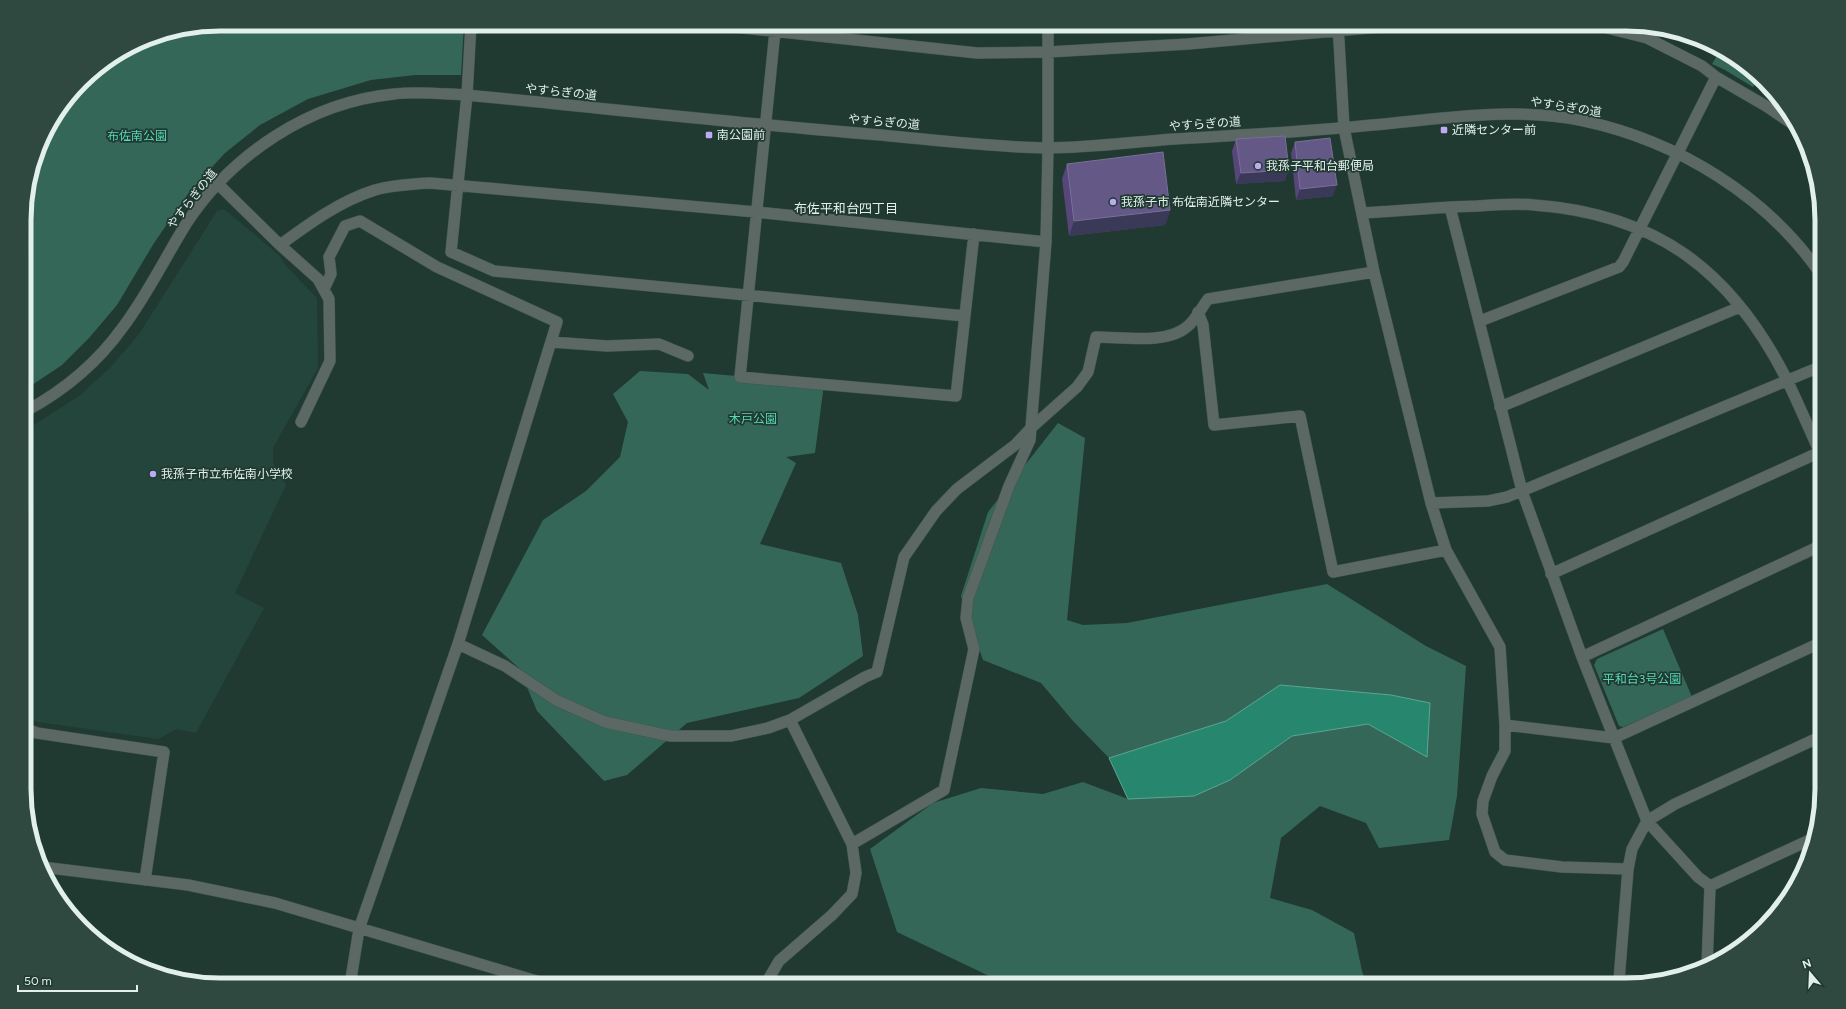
<svg xmlns="http://www.w3.org/2000/svg" width="1846" height="1009" font-family="Figtree,'Noto Sans JP',sans-serif">
  <style>
    .built { fill: #24453c }
    .green { fill: #356759 }
    .water { fill: #26866e; stroke: #5ea694 }
    .lines { fill: none; stroke-linecap: round; stroke-linejoin: round }
    .minor-casing { stroke: #3f564f; stroke-width: 12 }
    .tertiary-casing { stroke: #3f564f; stroke-width: 12 }
    .minor { stroke: #5c6864; stroke-width: 11 }
    .tertiary { stroke: #5c6864; stroke-width: 11 }
    .wall { fill: #56467a }
    .shaded-wall { fill: #3a3958 }
    .building { fill: #645887; stroke: #787096 }
    .poi-dot { fill: #bea9f5; stroke: #203931; stroke-width: 1.5 }
    .labels { text-anchor: middle; stroke-width: 3.5; stroke-linejoin: round; paint-order: stroke }
    .street-label { font-size: 12px; fill: #e1f0eb; stroke: #203931 }
    .poi-label { font-size: 12px; fill: #e1f0eb; stroke: #203931; text-anchor: start }
    .park-label { font-size: 12px; fill: #57d8b6; stroke: #203931 }
    .neighbourhood-label { font-size: 13px; fill: #e1f0eb; stroke: #203931 }
    .rim { fill: none; stroke: #e1f0eb; stroke-width: 5 }
  </style>
  <rect width="100%" height="100%" fill="#203931"/>
  <path class="built" d="M224,209L280,256L286,266L317,298L318,368L273,448V463L286,485L235,593L264,608L196,733L177,729L158,739L38,722L26,717V430L79,396L110,368L139,334L217,211Z"/>
  <path class="green" d="M220,24H464L461,75H415L371,80L308,99L260,125L225,153L190,191L154,243L117,305L89,338L62,365L26,389V207L58,116L91,73L145,39Z
    M1721,49L1760,78L1753,87L1725,70L1712,64Z
    M640,371L688,374L709,390L703,373L824,384L815,453L786,457L796,463L760,544L841,563L858,615L863,656L799,698L687,723L627,775L604,781L537,711L519,668L482,635L543,520L586,491L620,457L628,422L613,394Z
    M1058,423L1085,438L1067,620L1083,625L1127,623L1327,584L1426,646L1466,666L1457,796L1449,840L1379,848L1366,823L1320,806L1281,838L1270,898L1312,910L1354,933L1362,971L1367,985H1008L897,932L870,849L933,803L981,788L1043,794L1083,782L1128,799L1230,780L1292,736L1368,724L1426,756L1429,703L1391,695L1280,685L1226,721L1109,758L1073,721L1041,683L983,660L961,596L988,512Z
    M1663,629L1692,697L1623,727L1619,726L1594,665L1597,659Z"/>
  <path class="water" d="M1280,685L1391,695L1430,703L1427,757L1368,724L1292,736L1230,780L1194,796L1128,799L1109,758L1226,721Z"/>
  <g class="lines">
    <defs>
      <path id="minor" d="M471,24L467,95L451,252L494,271L965,316
        M706,24L977,53L1048,52L1188,44L1415,24
        M1338,24L1344,128L1374,272L1431,503L1446,550L1500,647L1505,725V751L1492,776L1483,801L1482,814L1495,852L1505,860L1562,867L1628,869L1632,849L1647,821L1675,804L1822,736
        M1591,24L1647,38L1702,66L1716,77L1766,106L1797,127
        M775,31L740,377L956,396L974,234
        M218,184L280,245C310,223 340,201 375,190C393,185 412,184 430,183L756,212L1046,242
        M1450,207L1522,491L1582,657L1647,821L1698,877L1710,886L1816,837
        M1362,213C1400,211 1439,207 1477,206C1496,205 1516,203 1534,205C1657,214 1732,271 1787,380C1799,405 1810,431 1822,457
        M280,245L318,279L329,299L330,361L301,422
        M324,289L331,274L329,257L345,226L360,221L437,267L557,322L458,644L359,929L350,985
        M1198,312L1203,325L1214,425L1300,416L1333,572L1446,550
        M1480,321L1619,267L1623,262L1716,77
        M551,342L607,346L659,344L688,356
        M1500,407L1740,307
        M1431,503L1488,501L1507,497L1822,366
        M1551,574L1820,452
        M458,644L505,666L556,700L605,722L670,736H731L768,728L790,720L865,677L877,672L904,557L936,511L957,489L1015,445L1031,428L1077,387L1088,372L1096,337C1123,337 1167,345 1188,326C1196,319 1202,307 1208,299L1374,272
        M1582,657L1822,545
        M1505,725L1614,738L1822,642
        M26,729L37,733L164,752L145,880
        M852,844L944,790L974,649L966,618L968,598L1009,486L1030,440L1046,242L1048,148V24
        M42,867L188,885L275,903L550,985
        M1628,869L1619,980L1657,982
        M1707,966L1710,886
        M765,985L779,961L832,915L852,894L856,873L852,844L790,720"/>
      <path id="tertiary" d="M26,411C63,391 98,362 123,327C147,295 165,258 186,224C232,154 310,102 394,94C418,91 443,94 467,95C601,108 735,123 869,134C927,139 988,147 1046,148C1089,148 1132,142 1174,139C1240,135 1306,132 1372,125C1442,119 1514,106 1584,121C1677,141 1768,196 1822,276"/>
    </defs>
    <use href="#minor" class="minor-casing"/>
    <use href="#tertiary" class="tertiary-casing"/>
    <use href="#minor" class="minor"/>
    <use href="#tertiary" class="tertiary"/>
  </g>
  <path class="wall" d="M1236,139L1285,181L1236,184L1232,151Z
    M1295,142L1333,196L1296,200L1291,153Z
    M1067,164L1170,210L1165,225L1069,236L1062,179Z"/>
  <path class="shaded-wall" d="M1289,170L1285,181L1236,184L1241,173Z
    M1337,185L1333,196L1296,200L1300,189Z
    M1170,210L1165,225L1069,236L1074,221Z"/>
  <path class="building" d="M1285,136L1289,170L1241,173L1236,139Z
    M1330,138L1337,185L1300,189L1295,142Z
    M1163,152L1170,210L1074,221L1067,164Z"/>
  <g class="poi-dot">
    <rect x="1440" y="126" width="8" height="8" rx="2"/>
    <rect x="705" y="131" width="8" height="8" rx="2"/>
    <circle cx="1258" cy="166" r="4"/>
    <circle cx="1113" cy="202" r="4"/>
    <circle cx="153" cy="474" r="4"/>
  </g>
  <g class="labels">
    <g class="street-label">
      <text transform="translate(561 92) rotate(6)" y="4">やすらぎの道</text>
      <text transform="translate(1566 107) rotate(9)" y="4">やすらぎの道</text>
      <text transform="translate(884 122) rotate(5)" y="4">やすらぎの道</text>
      <text transform="translate(1205 124) rotate(-4)" y="4">やすらぎの道</text>
      <text transform="translate(192 199) rotate(-52)" y="4">やすらぎの道</text>
    </g>
    <g class="poi-label">
      <text x="1452" y="134">近隣センター前</text>
      <text x="717" y="139">南公園前</text>
      <text x="1266" y="170">我孫子平和台郵便局</text>
      <text x="1121" y="206">我孫子市 布佐南近隣センター</text>
      <text x="161" y="478">我孫子市立布佐南小学校</text>
    </g>
    <g class="park-label">
      <text x="137" y="140">布佐南公園</text>
      <text x="753" y="423">木戸公園</text>
      <text x="1642" y="683">平和台3号公園</text>
    </g>
    <g class="neighbourhood-label">
      <text x="846" y="213">布佐平和台四丁目</text>
    </g>
  </g>
  <path d="M0 0H1846V1009H0ZM220 31H1626A189 189 0 0 1 1815 220V789A189 189 0 0 1 1626 978H220A189 189 0 0 1 31 789V220A189 189 0 0 1 220 31Z" fill="#2f4840" fill-rule="evenodd"/>
  <path class="rim" d="M220 31H1626A189 189 0 0 1 1815 220V789A189 189 0 0 1 1626 978H220A189 189 0 0 1 31 789V220A189 189 0 0 1 220 31Z"/>
  <g transform="translate(1810 973) rotate(341)" stroke="#203931" stroke-width="3" paint-order="stroke">
  <path d="M0-3L7 15L0 10L-7 15Z" fill="#e1f0eb"/>
  <text y="-6" font-size="11" font-weight="bold" text-anchor="middle" fill="#e1f0eb">N</text>
  </g>
  <path d="M18 985v6h119v-6" fill="none" stroke="#e1f0eb" stroke-width="2"/>
  <text x="24" y="985" font-size="12" fill="#e1f0eb" stroke="#203931" stroke-width="3" paint-order="stroke">50 m</text>
</svg>
